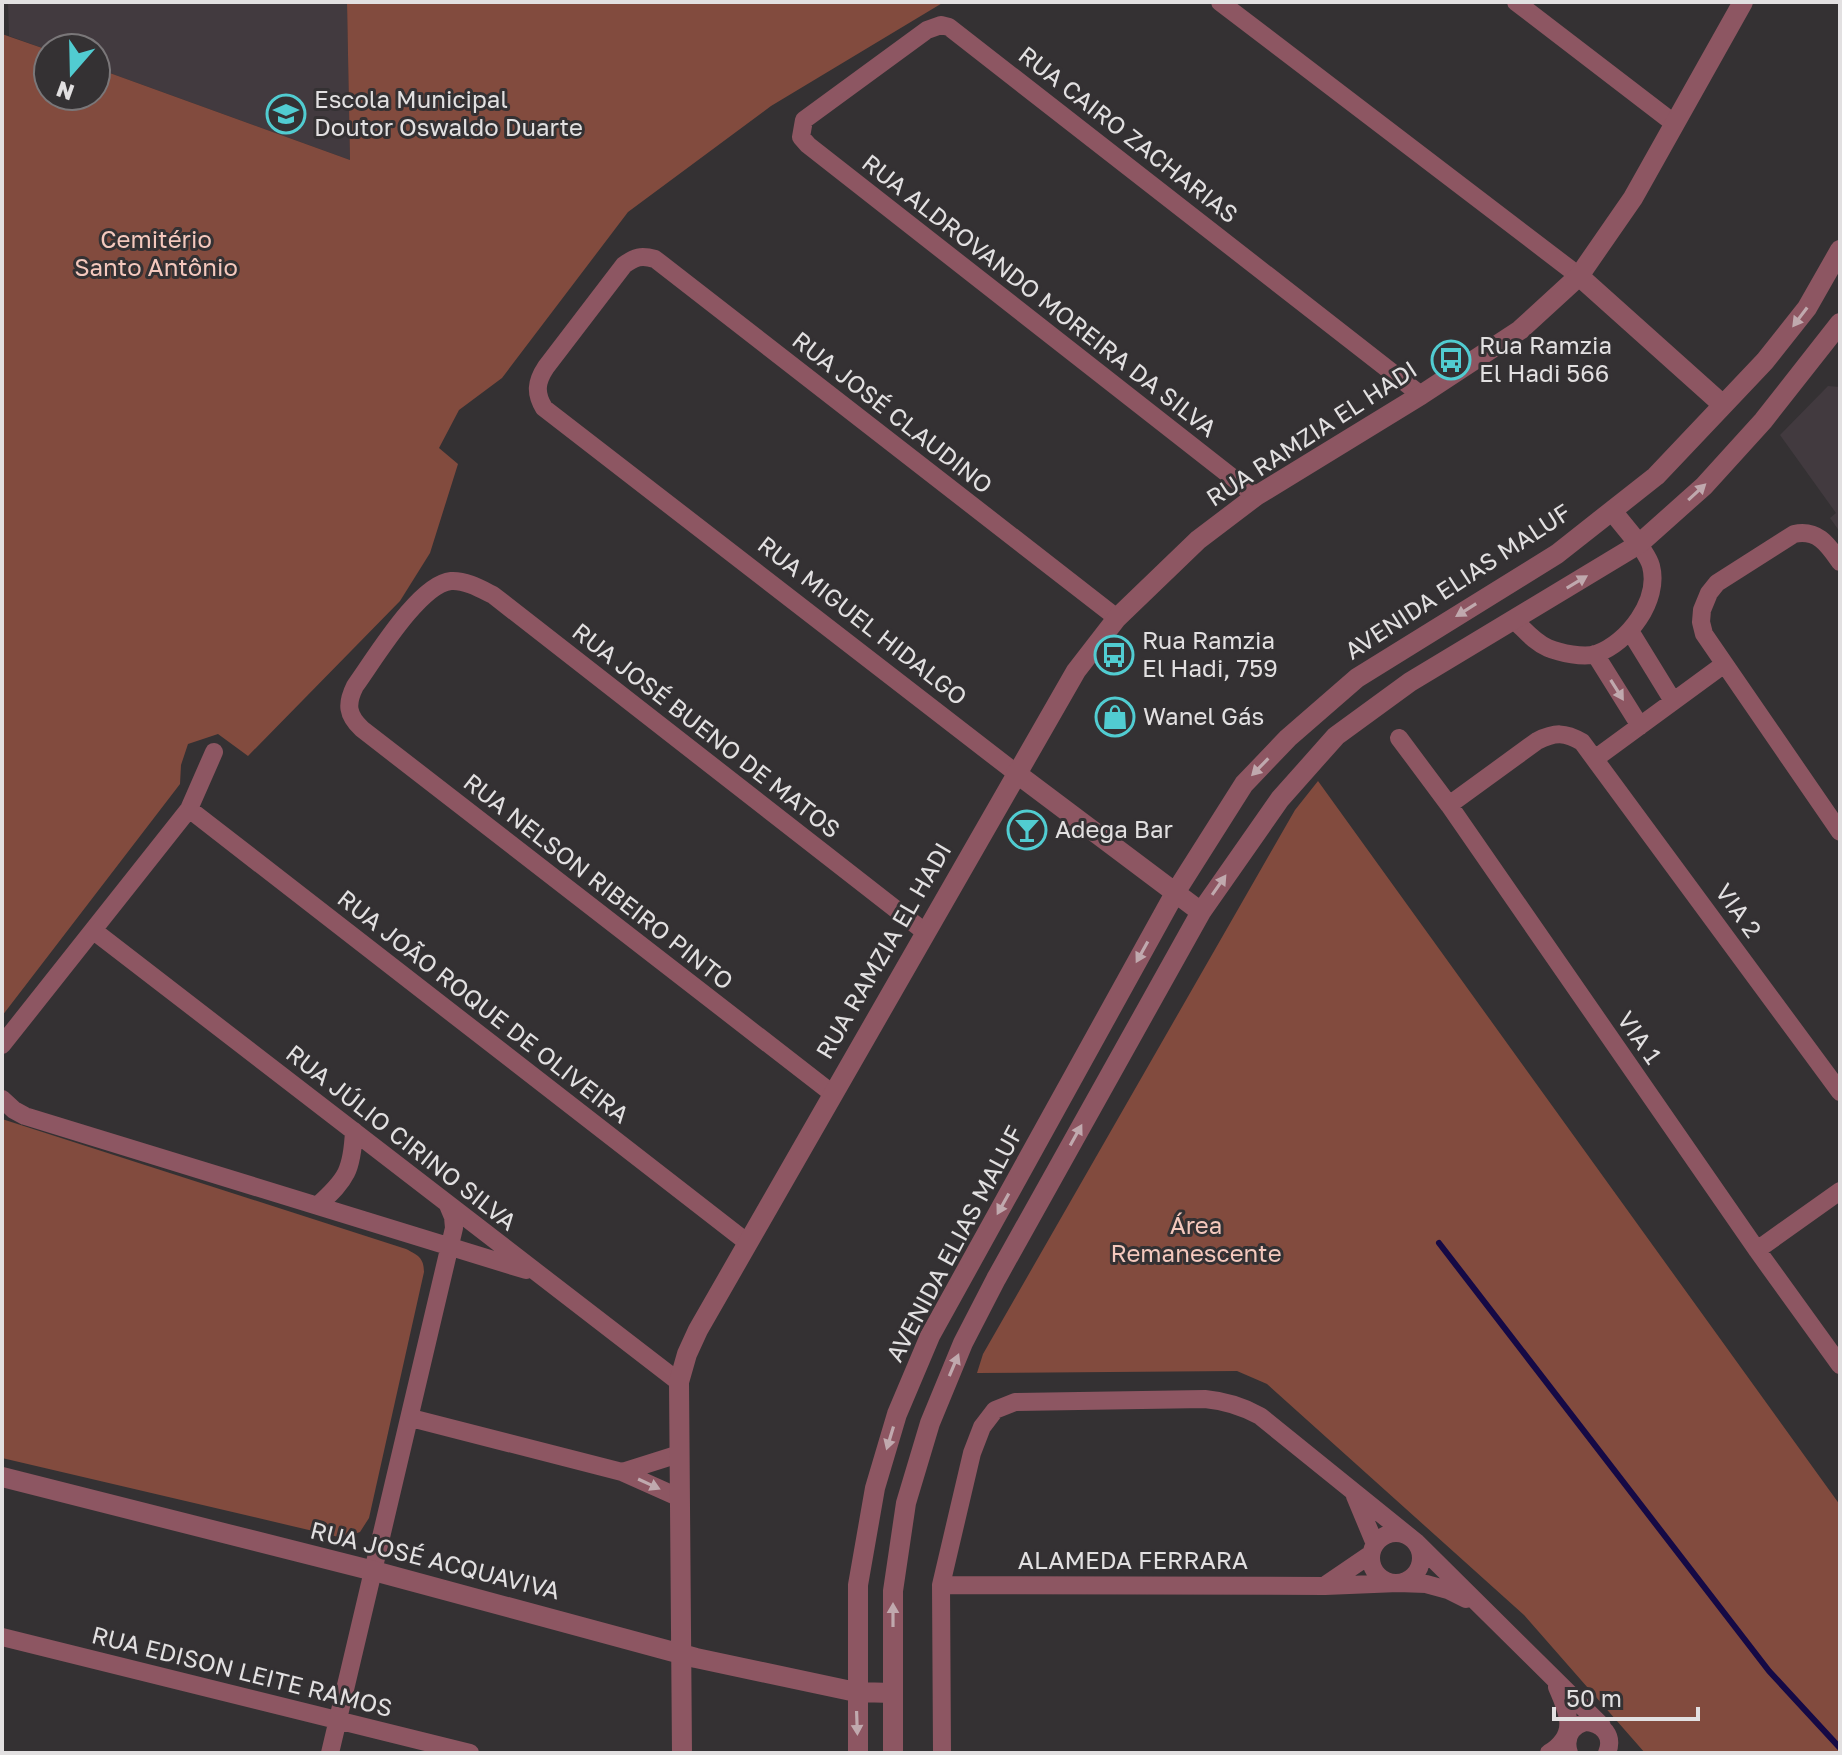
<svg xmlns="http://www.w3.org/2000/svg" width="1842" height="1755" font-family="'Golos Text',sans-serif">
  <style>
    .built { fill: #423a3f }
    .green { fill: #824b3e }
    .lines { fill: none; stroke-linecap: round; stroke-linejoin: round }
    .stream { stroke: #150945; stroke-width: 6 }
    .minor { stroke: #8d5662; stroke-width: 18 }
    .tertiary { stroke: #8d5662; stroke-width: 20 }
    .oneway { fill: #c0a9ae }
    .labels { text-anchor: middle; stroke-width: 6; stroke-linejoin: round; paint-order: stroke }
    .poi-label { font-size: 24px; fill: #e2e0e1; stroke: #343133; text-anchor: start }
    .street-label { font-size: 24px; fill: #e2e0e1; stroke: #343133 }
    .park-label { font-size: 24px; fill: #f4c8bd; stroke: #343133 }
  </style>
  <rect width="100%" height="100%" fill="#343133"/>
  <path class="built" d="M8,2H347L350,160L96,68V48H48V50L9,36Z
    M1828,386L1840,387V532L1830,518L1836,513L1780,435Z"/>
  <path class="green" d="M347,2H944L771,106L628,212L502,378L459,410L439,448L458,464L430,553L400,601L248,756L218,734L188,744L181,765L180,784L2,1016V34L48,50V96H96V68L350,160Z
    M1318,781L1840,1505V1753H1645L1524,1615L1267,1384L1237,1371L977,1373L983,1354L1295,810Z
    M2,1119L406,1249C418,1255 424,1258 424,1272L369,1518L360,1532L343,1538L2,1458Z"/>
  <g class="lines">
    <path class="stream" d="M1439,1243L1769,1671L1840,1748"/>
    <path class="minor" d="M1220,2L1579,276
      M1516,2L1675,124
      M1256,496L808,145L801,137L804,120L927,30L941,25L949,27L1421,395
      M1840,562C1828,545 1818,529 1794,534L1717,583L1709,593L1702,610L1701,622L1704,634L1840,832
      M1514,620C1525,630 1534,642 1548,648C1560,653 1584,658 1596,654C1628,643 1660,600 1651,566C1649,558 1643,551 1639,544
      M1630,631L1673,701
      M1595,654L1640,726
      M1399,738L1449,805L1757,1250L1840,1365
      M1596,758L1723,665
      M1016,773L544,408C535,393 536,382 546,367L624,265C635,257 641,255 655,259L1117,618
      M1449,805L1537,741C1555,732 1565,732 1582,742L1840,1092
      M189,809L748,1243
      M94,931L679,1382
      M2,1045L189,809L214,752
      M833,1094L362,729C347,715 346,704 355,686C374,660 419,584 451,581C465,580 481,589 493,595L925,932
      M2,1099L14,1110L25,1116L526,1270
      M318,1205C347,1179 352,1170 354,1131
      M1757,1250L1840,1191
      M411,1418L622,1472
      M1355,1496L1375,1544
      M678,1497L622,1472L679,1454
      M1371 1558a25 25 0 1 1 50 0a25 25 0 1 1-50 0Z
      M1327,1584L1371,1554
      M941,1585L1325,1586L1398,1583L1426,1584L1448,1590L1466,1599
      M2,1637L470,1753
      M330,1753L454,1228L453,1217L448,1205
      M942,1753L941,1585L972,1453L982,1427L995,1410L1015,1402L1205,1399C1226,1401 1242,1406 1260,1416L1416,1542L1602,1726
      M1549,1753C1578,1735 1569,1714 1557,1687
      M1569,1753C1564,1738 1570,1727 1585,1722C1603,1723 1614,1736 1607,1753"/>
    <path class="tertiary" d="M1579,276L1723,405
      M1612,511L1639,544
      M1016,773L1201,912
      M2,1477L374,1571L696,1658L856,1692L893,1693
      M682,1753L679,1382L687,1354L698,1330L1076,671L1117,618L1198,540L1256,496L1421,395L1520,330L1579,276L1633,198L1743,2
      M858,1753V1585L875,1488L897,1414L930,1336L1175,893L1244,784L1288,738L1357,678L1557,554L1656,476L1765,361L1807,308L1840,250
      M893,1753V1591L906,1503L930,1423L963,1343L996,1279L1201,912L1280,799L1336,736L1410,682L1639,544L1704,486L1763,421L1840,323"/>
  </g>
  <defs><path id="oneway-solid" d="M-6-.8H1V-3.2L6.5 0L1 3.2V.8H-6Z" transform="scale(2)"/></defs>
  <g class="oneway">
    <use href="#oneway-solid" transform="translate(1800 317) rotate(127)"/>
    <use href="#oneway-solid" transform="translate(1697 492) rotate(-43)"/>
    <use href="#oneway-solid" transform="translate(1577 582) rotate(-31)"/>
    <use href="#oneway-solid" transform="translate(1466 610) rotate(148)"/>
    <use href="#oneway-solid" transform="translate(1617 690) rotate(58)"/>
    <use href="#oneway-solid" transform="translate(1260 767) rotate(134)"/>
    <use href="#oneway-solid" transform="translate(1219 885) rotate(-55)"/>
    <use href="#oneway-solid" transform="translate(1142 952) rotate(119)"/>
    <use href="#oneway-solid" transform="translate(1076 1135) rotate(-61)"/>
    <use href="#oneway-solid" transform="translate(1003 1204) rotate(119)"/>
    <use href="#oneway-solid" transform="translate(954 1365) rotate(-67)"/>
    <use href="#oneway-solid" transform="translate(890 1438) rotate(107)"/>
    <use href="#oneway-solid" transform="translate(649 1484) rotate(25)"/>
    <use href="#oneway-solid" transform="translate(893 1615) rotate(-90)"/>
    <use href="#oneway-solid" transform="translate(857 1723) rotate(88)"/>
  </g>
  <defs>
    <symbol id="school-ring" viewBox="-11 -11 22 22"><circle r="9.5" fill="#343133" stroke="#51ccd1" stroke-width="1.5"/><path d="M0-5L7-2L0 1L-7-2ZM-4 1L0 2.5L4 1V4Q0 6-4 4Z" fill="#51ccd1"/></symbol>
    <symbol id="bus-ring" viewBox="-11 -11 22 22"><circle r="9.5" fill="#343133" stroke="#51ccd1" stroke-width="1.5"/><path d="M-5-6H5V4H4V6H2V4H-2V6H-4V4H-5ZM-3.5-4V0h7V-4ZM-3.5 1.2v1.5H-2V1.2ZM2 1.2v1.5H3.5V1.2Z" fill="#51ccd1"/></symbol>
    <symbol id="shop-ring" viewBox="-11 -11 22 22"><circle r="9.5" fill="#343133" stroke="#51ccd1" stroke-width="1.5"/><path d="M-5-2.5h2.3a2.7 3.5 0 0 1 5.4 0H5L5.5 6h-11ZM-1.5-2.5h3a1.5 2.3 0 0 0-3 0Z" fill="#51ccd1"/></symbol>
    <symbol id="bar-ring" viewBox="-11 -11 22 22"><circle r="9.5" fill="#343133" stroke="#51ccd1" stroke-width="1.5"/><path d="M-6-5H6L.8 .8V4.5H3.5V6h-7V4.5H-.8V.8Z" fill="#51ccd1"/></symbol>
  </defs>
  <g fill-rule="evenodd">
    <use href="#school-ring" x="264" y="92" width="44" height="44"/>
    <use href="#bus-ring" x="1429" y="338" width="44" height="44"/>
    <use href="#bus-ring" x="1092" y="633" width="44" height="44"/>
    <use href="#shop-ring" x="1093" y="695" width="44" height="44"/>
    <use href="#bar-ring" x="1005" y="808" width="44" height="44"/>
  </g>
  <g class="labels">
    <g class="poi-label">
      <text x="314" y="108">Escola Municipal<tspan x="314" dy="28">Doutor Oswaldo Duarte</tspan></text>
      <text x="1479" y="354">Rua Ramzia<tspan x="1479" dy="28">El Hadi 566</tspan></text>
      <text x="1142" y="649">Rua Ramzia<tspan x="1142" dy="28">El Hadi, 759</tspan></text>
      <text x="1143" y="725">Wanel Gás</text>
      <text x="1055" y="838">Adega Bar</text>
    </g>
    <g class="street-label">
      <text transform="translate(1128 135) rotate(38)" y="8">RUA CAIRO ZACHARIAS</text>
      <text transform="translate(1039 296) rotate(38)" y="8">RUA ALDROVANDO MOREIRA DA SILVA</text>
      <text transform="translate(892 413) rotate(38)" y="8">RUA JOSÉ CLAUDINO</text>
      <text transform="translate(1312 434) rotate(-33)" y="8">RUA RAMZIA EL HADI</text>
      <text transform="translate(1458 582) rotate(-33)" y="8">AVENIDA ELIAS MALUF</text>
      <text transform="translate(862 621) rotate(38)" y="8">RUA MIGUEL HIDALGO</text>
      <text transform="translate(706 731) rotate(38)" y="8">RUA JOSÉ BUENO DE MATOS</text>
      <text transform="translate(598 882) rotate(38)" y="8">RUA NELSON RIBEIRO PINTO</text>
      <text transform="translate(1738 911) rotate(54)" y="8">VIA 2</text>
      <text transform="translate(884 951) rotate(-60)" y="8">RUA RAMZIA EL HADI</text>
      <text transform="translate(483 1007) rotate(38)" y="8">RUA JOÃO ROQUE DE OLIVEIRA</text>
      <text transform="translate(1639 1038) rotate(55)" y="8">VIA 1</text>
      <text transform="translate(401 1138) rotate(38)" y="8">RUA JÚLIO CIRINO SILVA</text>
      <text transform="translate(955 1244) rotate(-62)" y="8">AVENIDA ELIAS MALUF</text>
      <text transform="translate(435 1561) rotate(14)" y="8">RUA JOSÉ ACQUAVIVA</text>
      <text x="1133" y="1569">ALAMEDA FERRARA</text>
      <text transform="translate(242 1672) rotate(14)" y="8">RUA EDISON LEITE RAMOS</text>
    </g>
    <g class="park-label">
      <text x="156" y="248">Cemitério<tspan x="156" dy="28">Santo Antônio</tspan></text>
      <text x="1196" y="1234">Área<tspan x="1196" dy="28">Remanescente</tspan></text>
    </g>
  </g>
  <rect width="1842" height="1755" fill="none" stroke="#e2e0e1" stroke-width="8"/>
  <g transform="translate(72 72) rotate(200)"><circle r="38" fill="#343133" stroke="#7a7779" stroke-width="2"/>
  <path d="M0-6L14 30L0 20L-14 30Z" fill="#51ccd1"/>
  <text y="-12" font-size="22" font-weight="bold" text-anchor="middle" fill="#e2e0e1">N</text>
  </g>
  <path d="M1554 1707v12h144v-12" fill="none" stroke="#e2e0e1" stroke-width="4"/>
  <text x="1566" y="1707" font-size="24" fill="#e2e0e1" stroke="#343133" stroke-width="6" paint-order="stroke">50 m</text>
</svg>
